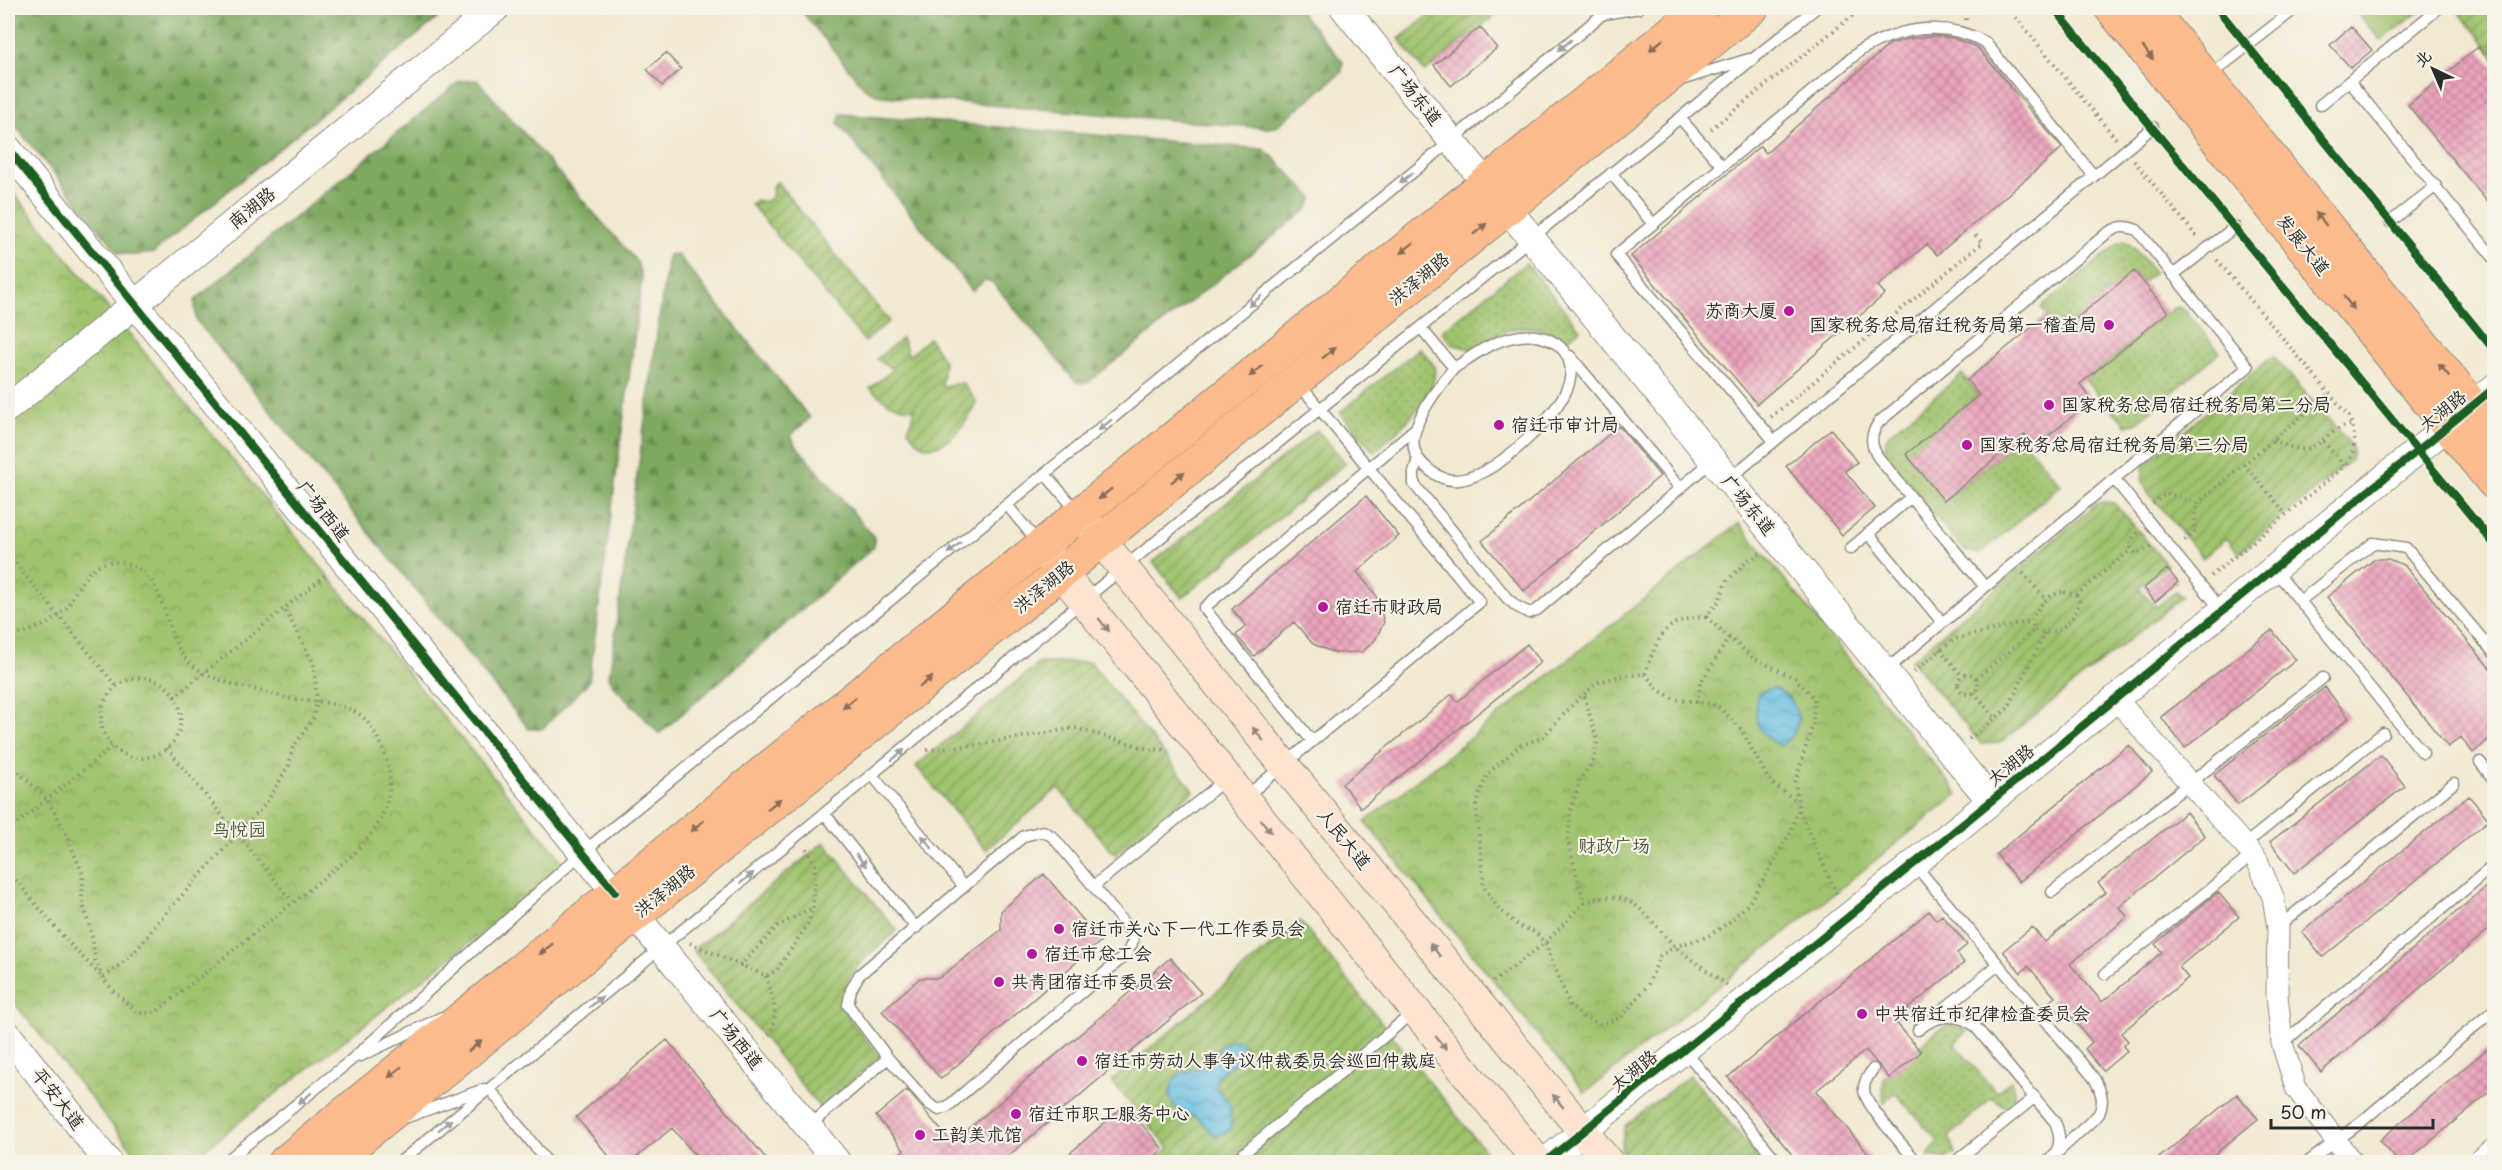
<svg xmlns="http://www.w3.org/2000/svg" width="2502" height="1170" font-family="'Playpen Sans','LXGW WenKai TC',sans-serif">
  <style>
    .grass { fill: url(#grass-dots); stroke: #65774c; stroke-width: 1.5 }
    .forest { fill: url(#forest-firs); stroke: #556a46; stroke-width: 1.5 }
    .park { fill: url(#park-crowns); stroke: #65774c; stroke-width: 1.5 }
    .garden { fill: url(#garden-furrows); stroke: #65774c; stroke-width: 1.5 }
    .pitch { fill: #9fc36d; stroke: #65774c; stroke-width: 1.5 }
    .water { fill: url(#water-waves); stroke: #497588; stroke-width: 1.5 }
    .building { fill: url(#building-cross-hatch) }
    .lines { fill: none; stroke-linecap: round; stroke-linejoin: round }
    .service-casing { stroke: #8e8a7e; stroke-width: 13 }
    .minor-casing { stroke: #8e8a7e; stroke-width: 23 }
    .tertiary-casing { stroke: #8e8a7e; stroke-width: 29 }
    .secondary-casing { stroke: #8e8a7e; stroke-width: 32 }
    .primary-casing { stroke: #8e8a7e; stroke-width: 35 }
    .path { stroke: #8e8a7e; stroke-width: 4; stroke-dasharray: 1.5 4.5; stroke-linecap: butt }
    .service { stroke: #fff; stroke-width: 10 }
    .minor { stroke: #fff; stroke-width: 21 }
    .tertiary { stroke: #fff; stroke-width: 27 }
    .secondary { stroke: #fde4d1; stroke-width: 30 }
    .primary { stroke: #fbbb8d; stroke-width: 33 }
    .cycleway-casing { stroke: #f7f3e8; stroke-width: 11 }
    .cycleway { stroke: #1b5e20; stroke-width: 8 }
    .oneway { fill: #a0a0a0 }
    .oneway2 { fill: #896c57 }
    .oneway3 { fill: #94887e }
    .poi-dot { fill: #b5179e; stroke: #f7f3e8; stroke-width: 2 }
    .labels { text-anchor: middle; stroke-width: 4.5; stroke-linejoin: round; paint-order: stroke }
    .street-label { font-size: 18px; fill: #2b2b2b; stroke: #f7f3e8 }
    .poi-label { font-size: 18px; fill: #2b2b2b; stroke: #f7f3e8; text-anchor: start }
    .park-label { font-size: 18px; fill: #4e593f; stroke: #f7f3e8 }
  </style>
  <defs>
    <pattern id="grass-dots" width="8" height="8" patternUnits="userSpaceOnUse" patternTransform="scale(1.5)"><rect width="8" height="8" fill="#9fc36d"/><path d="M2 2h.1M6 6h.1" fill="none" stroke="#829f5a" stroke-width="1.8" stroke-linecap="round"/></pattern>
    <pattern id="forest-firs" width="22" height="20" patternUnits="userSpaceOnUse" patternTransform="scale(1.5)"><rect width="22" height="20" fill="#7fa960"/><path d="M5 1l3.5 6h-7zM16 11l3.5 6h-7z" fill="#688a4f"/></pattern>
    <pattern id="park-crowns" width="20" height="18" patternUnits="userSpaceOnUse" patternTransform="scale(1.5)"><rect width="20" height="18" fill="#9fc36d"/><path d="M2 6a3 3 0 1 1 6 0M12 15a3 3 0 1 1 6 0" fill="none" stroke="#829f5a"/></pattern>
    <pattern id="garden-furrows" width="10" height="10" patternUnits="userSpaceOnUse" patternTransform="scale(1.5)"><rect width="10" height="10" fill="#9fc36d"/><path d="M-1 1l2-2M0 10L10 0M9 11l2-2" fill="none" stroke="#829f5a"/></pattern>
    <pattern id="water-waves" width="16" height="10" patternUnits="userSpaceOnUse" patternTransform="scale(1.5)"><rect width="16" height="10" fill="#67bfe4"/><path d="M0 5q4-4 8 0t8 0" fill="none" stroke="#559bb9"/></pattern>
    <pattern id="building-cross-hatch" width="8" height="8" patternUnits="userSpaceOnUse" patternTransform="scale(1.5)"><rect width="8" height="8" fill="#eca4bd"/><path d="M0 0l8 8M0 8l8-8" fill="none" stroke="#bf869a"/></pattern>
  </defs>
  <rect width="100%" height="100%" fill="#f7f3e8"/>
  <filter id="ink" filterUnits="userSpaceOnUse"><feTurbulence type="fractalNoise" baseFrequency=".0167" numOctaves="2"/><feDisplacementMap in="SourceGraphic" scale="12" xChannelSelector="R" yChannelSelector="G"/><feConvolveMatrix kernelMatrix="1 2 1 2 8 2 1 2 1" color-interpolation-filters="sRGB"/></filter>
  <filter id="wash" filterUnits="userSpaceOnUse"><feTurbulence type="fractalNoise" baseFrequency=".008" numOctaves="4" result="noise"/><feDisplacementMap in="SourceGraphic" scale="24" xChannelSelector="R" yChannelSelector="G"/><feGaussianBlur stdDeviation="1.35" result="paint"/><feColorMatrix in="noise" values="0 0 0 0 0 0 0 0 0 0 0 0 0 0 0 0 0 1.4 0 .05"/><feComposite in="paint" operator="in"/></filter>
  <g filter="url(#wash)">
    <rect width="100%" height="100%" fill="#f2e9d2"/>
    <path class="grass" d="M2124,241L2134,248L2154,272L2143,282L2134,271L2061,331L2041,308L2118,244Z
      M1526,263L1580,329L1566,341C1528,318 1508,326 1472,350L1452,344L1442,331Z
      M2175,307L2180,308L2186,312L2220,352L2136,423L2126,425L2085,380Z
      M1420,348C1424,354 1432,360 1434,367C1441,395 1393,435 1374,452L1340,412Z
      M1962,374L1979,395L1907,454L1945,500L2021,438L2061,485L1980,554L1965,550L1959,545L1887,458C1884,449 1884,442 1889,434Z
      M1951,1024L1967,1031L1954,1044L1996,1092L2011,1081C2016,1093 2015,1098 2009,1109L1991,1098L1949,1137L1955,1154L1946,1159L1928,1156L1938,1141L1895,1093L1884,1103L1883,1095L1884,1078L1938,1030Z"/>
    <path class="forest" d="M8,8H450L153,253L135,255L119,253L8,117Z
      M799,8H1297L1343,62L1342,72L1276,127L1266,128L881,96L865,89Z
      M477,80L637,262L642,278L589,682L542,729H529L196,320L195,300L460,81Z
      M841,114L1263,149L1271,155L1313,198L1309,208L1087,383L1076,382L992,282L985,280L972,291L838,123Z
      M677,254L810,418L791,435L795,444L874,537V547L659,734L613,685L609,677L668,255Z"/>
    <path class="park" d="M8,186L567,867L188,1162H142L8,995Z
      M1739,523L1958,794L1585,1093L1365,822Z"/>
    <path class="garden" d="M1438,8H1504L1425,72L1399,39Z
      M2464,8H2494V55L2459,12Z
      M777,182L889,321L865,342L751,204L756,200C764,203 768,202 773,195L772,186Z
      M902,338L909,356L929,338L944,361L942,386L963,383L976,401C972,419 942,457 921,444C916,441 912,434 908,430L915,409C894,408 885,402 870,388L893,370L877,359Z
      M2273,356L2351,445L2353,451L2351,460L2239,553L2226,538L2203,558L2147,491L2142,482L2144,465Z
      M1317,430L1346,463L1182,598L1153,562Z
      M2104,502L2113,503L2120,509L2167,565L2139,588L2156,607L2176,591L2182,597L2000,743L1981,744L1911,660L2096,504Z
      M1090,662L1194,791L1115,855L1058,788L986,850L916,766L1039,663Z
      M824,842L897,931C876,949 832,978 846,1012C853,1027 870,1042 880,1056L820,1108L693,950Z
      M1300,921L1494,1162H1152L1169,1148L1111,1081Z
      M1690,1075L1762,1162H1632L1621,1150L1625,1126Z"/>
    <path class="pitch" d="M2354,8H2423L2381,41Z"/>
    <path class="water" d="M1772,688C1789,692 1794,704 1799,719L1794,733L1781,746C1757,736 1752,717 1758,693Z
      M1230,1040H1238L1245,1046L1238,1062C1226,1068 1207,1078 1221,1094C1224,1097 1229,1101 1230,1106C1231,1113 1232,1123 1231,1130L1216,1136C1209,1131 1202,1119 1195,1116C1189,1114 1183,1115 1178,1110C1166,1100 1168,1082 1181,1074C1187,1069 1196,1070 1203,1066C1215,1060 1218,1046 1230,1040Z"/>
    <g id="blocks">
      <path class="building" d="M2351,26L2372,50L2351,68L2330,45Z
        M1480,27L1497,48L1451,86L1434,65Z
        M1938,36L1952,38L1977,47L2062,148L1937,255L1927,244L1878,286L1885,294L1757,404L1631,256L1760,146L1766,153L1890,44L1908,39Z
        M2478,47L2494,67V210L2408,105Z
        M666,53L681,69L662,86L647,69Z
        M2134,271L2168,312L2080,384L2092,400L2035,447L2025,434L1944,501L1906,454L1979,395L1967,380L2047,315L2061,331Z
        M1619,426L1660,476L1524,591L1482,541Z
        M1831,429L1857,462L1845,471L1875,508L1842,535L1786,466Z
        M1366,496L1399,536L1357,572L1376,595L1384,622L1375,640L1362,652L1335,653L1313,644L1294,622L1254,656L1236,635L1246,626L1232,609Z
        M2375,559H2388L2404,565L2494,673V735L2473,753L2461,737L2448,747L2327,597Z
        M2167,569L2178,582L2155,602L2144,588Z
        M2272,630L2296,660L2185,748L2161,717Z
        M1527,644L1541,662L1361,808L1342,784L1452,694L1457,702Z
        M2325,687L2349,718L2238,805L2214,775Z
        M2129,745L2152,772L2019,882L1996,854Z
        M2381,755L2405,786L2294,873L2270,842Z
        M2469,796L2489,820L2323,957L2302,932Z
        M2186,812L2205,836L2119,907L2128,917L2070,964L2102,1002L2162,952L2155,944L2218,892L2239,917L2179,967L2188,978L2121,1033L2128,1041L2123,1046L2127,1051L2103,1071L2085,1049L2092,1042L2068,1013L2063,1017L2050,1001L2055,997L2028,966L2021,973L2003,951L2032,927L2045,942L2106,892L2098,883Z
        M1044,874L1101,941L941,1079L882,1011L920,978H939L1001,930V911Z
        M2494,880V925L2321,1072L2299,1046Z
        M1929,911L1936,920L1942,915L1967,945L1957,953L1964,963L1894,1020L1921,1052L1889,1078L1866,1050L1816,1091L1875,1162H1798L1728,1077Z
        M1170,958L1201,993L1001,1162H889L904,1150L876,1116L907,1090L952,1143Z
        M667,1040L769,1162H701L672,1128L631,1162H614L576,1117Z
        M2494,1043V1088L2406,1162H2398L2380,1140Z
        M2237,1094L2258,1119L2205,1162H2154Z
        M1125,1105L1163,1149L1148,1162H1060Z"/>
    </g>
  </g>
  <g filter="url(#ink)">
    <use href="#blocks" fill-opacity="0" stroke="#8e8a7e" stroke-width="1.5"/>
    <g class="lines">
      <defs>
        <path id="service" d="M2277,8L2284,17
          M1604,14L1639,8
          M2209,76L2296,8
          M1684,79L1749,59
          M2349,81L2494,258
          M2320,105L2439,8
          M1680,118L1722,166
          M1611,173L1653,224
          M2390,222L2436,186
          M2173,275L2235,227
          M1421,328L1454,368C1439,386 1406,427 1415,452C1418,461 1425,466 1432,472C1444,481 1458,482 1471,477C1502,467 1546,425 1563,397C1587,355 1551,327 1510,338C1489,343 1471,357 1454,368
          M1570,356L1680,488
          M1774,441L1616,255L1861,50C1900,27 1944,20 1985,42L2094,176
          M1418,458L1414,472V484L1507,598L1516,606L1529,613L1537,610L1712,461
          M1045,474L1078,512
          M1730,478L2153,127
          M2114,479L2222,611
          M1007,505L1039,544
          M1868,533L1942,622
          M1850,549L1911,497
          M2274,569L2300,601
          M1886,670L2248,367L2137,230C2124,225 2118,226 2106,234L1879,422C1870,435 1870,444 1878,457L1985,587
          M1312,741L1204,608L1417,427
          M2423,753L2300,601L2373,543L2406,548L2494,653
          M2480,762L2494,780
          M873,776L964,887
          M1244,798L1480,602L1299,384
          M825,814L916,928
          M2244,845L2383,733
          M1914,864L2094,1078C2101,1091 2105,1100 2099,1114L2058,1152
          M1094,886L1226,779
          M2052,892L2323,678
          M2278,927L2454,783
          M2105,974L2252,855
          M1934,1017L1998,965
          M1918,1030C1936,1015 1954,1012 1974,1025L2055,1122C2062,1138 2061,1151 2047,1162
          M2283,1043L2494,865
          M1684,1050L1778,1162
          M361,1056L442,1017
          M1873,1069C1869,1075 1863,1082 1864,1090C1865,1106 1906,1148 1917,1162
          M490,1089L547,1162
          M405,1118L484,1089
          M808,1127L888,1058L848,1005L851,990L859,975L1024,836L1043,831L1053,837L1131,932L1133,941L1127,954L947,1107L939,1110L929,1104L888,1058
          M225,1162L350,1061L583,852L1451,141L1610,8
          M400,1162L1123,568L1816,8
          M1233,1162L1415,1011
          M1955,1162L2035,1097
          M2308,1162L2360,1123L2494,1010"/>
        <path id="minor" d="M2116,699L2257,860L2273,897L2278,927L2277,995L2282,1043L2296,1088L2352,1162
          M2478,1162L2494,1149"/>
        <path id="tertiary" d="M1344,8L1486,183
          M8,149L615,892
          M1506,207L1991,801
          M8,408L496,8
          M635,915L837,1162
          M8,1035L108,1162
          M1545,1162L1968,820L2494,388"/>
        <path id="secondary" d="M1085,521L1608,1162
          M1046,554L1538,1162"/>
        <path id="primary" d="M2111,8L2494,483
          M2149,8L2494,432
          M285,1162L1701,8
          M332,1162L635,915L1061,573L1752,8"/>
      </defs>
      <use href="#service" class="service-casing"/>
      <use href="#minor" class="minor-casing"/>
      <use href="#tertiary" class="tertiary-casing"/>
      <use href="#secondary" class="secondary-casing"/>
      <use href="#primary" class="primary-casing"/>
      <path class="path" d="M2008,8L2116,139
        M1966,20L1968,8
        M1711,129L1862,8
        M2134,161L2198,238
        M2217,260L2349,417C2356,431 2357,454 2345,466L2323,441
        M1771,417L1982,243L1973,232
        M2273,440C2325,466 2319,427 2353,425
        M2244,464L2286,514
        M2197,503L2329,394
        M2153,504L2166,493L2197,503L2194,532L2185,541
        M2138,533L2131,540L2129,545L2136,554L2151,547
        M8,554L117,687
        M2023,573L2046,599
        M2211,576L2345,466
        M2064,592L2076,595L2079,601C2076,621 2055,639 2034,630L2032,621C2038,605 2047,595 2064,592Z
        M2076,595L2131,550
        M1706,617L1753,658L1795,678L1814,698L1813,724L1795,782L1799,809L1790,833L1764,879L1748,904L1728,923L1707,937L1676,946L1660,956L1648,985L1621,1018L1601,1024L1583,1017L1570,1006L1545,943L1535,932L1520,927L1498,908L1484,887L1476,804L1487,774L1521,745L1542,738L1575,702L1597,683L1620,676L1645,674C1658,637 1663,618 1706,617Z
        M1706,617L1719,601L1726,582L1747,561L1761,553
        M8,638C23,633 45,627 58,617C79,599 82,555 123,563C173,573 159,643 195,667C216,682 238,686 263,691C273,694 283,698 294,699C315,702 336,702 356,712C372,721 386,752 389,770C394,806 375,833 350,857L156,1012L139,1013L113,991L103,978L95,960L92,936L82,901L83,875L65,831L47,799L8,762
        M1940,649L1962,676
        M1914,672L1954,639L2032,621
        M1645,674L1659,690L1674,699L1711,704L1720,708L1741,729L1770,782L1797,801
        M1958 684a10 10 0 1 1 20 0a10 10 0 1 1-20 0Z
        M101 718a40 40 0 1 1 80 0a40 40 0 1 1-80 0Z
        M1976,679L2034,630
        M1974,692L1995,718
        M174,697L326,575
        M1698,703L1700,684L1730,636
        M1969,739L2008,708L2045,633
        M167,748L292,901
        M927,750L976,745L1075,728L1149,749L1168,750
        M1799,810L1838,897
        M8,831L113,746
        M8,871L67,941L103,978C125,962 141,948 155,925L267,802L289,765L293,747L313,719L317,702L314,664L284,608
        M1584,903C1634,884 1644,916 1675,946C1690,960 1710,972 1727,985
        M690,943L766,976L777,970L808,924L813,907L815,865L806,848
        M740,966L778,926L813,907
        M766,976C772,1001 783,1016 766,1039
        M1493,982L1545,943L1584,903L1568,841L1570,813L1580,779L1594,760L1597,741L1584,695"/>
      <use href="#service" class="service"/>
      <use href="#minor" class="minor"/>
      <use href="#tertiary" class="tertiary"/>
      <use href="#secondary" class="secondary"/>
      <use href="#primary" class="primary"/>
      <defs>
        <path id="cycleway" d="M2054,8L2494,544
          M2217,8L2494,350
          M8,149L615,892
          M1545,1162L1968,820L2494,388"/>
      </defs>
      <use href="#cycleway" class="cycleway-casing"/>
      <use href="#cycleway" class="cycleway"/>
    </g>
    <defs><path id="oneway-solid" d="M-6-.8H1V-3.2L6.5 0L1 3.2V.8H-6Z" transform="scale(1.5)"/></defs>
    <g class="oneway">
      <use href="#oneway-solid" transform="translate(1565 45) rotate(140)"/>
      <use href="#oneway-solid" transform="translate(1406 178) rotate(141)"/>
      <use href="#oneway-solid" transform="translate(1255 301) rotate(141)"/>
      <use href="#oneway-solid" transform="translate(1105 425) rotate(141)"/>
      <use href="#oneway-solid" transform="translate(954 548) rotate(141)"/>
      <use href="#oneway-solid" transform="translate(898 755) rotate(-40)"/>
      <use href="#oneway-solid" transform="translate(927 842) rotate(-129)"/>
      <use href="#oneway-solid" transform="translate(861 860) rotate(51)"/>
      <use href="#oneway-solid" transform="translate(747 878) rotate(-39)"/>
      <use href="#oneway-solid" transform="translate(596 1002) rotate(-39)"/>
      <use href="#oneway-solid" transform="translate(305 1098) rotate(141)"/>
      <use href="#oneway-solid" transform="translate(445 1125) rotate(-39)"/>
    </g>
    <g class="oneway2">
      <use href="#oneway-solid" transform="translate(1656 45) rotate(141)"/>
      <use href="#oneway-solid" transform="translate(2148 53) rotate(51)"/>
      <use href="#oneway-solid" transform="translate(2321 219) rotate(-129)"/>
      <use href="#oneway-solid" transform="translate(1480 229) rotate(-39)"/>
      <use href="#oneway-solid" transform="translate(1407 248) rotate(141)"/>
      <use href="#oneway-solid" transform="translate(2349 303) rotate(51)"/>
      <use href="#oneway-solid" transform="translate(1329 353) rotate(-39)"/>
      <use href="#oneway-solid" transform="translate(2444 370) rotate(-129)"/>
      <use href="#oneway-solid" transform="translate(1256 371) rotate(141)"/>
      <use href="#oneway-solid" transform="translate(1178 477) rotate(-39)"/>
      <use href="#oneway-solid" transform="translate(1105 494) rotate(141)"/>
      <use href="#oneway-solid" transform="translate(926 682) rotate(-39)"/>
      <use href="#oneway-solid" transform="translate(849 703) rotate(141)"/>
      <use href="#oneway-solid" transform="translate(774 804) rotate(-39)"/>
      <use href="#oneway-solid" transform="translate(697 826) rotate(141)"/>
      <use href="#oneway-solid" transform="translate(546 949) rotate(141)"/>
      <use href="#oneway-solid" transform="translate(475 1046) rotate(-39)"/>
      <use href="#oneway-solid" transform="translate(395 1072) rotate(141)"/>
    </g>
    <g class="oneway3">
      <use href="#oneway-solid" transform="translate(1104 625) rotate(51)"/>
      <use href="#oneway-solid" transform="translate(1258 734) rotate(-129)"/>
      <use href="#oneway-solid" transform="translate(1266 826) rotate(51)"/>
      <use href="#oneway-solid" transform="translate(1435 950) rotate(-129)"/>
      <use href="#oneway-solid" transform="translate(1441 1043) rotate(51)"/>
      <use href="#oneway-solid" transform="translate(1558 1101) rotate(-129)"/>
    </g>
  </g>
  <g class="poi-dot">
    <circle cx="1789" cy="311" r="6"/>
    <circle cx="2109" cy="325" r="6"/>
    <circle cx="2049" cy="405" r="6"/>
    <circle cx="1499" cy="425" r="6"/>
    <circle cx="1967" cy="445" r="6"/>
    <circle cx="1323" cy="607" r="6"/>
    <circle cx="1059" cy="929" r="6"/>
    <circle cx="1032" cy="954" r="6"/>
    <circle cx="999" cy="982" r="6"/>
    <circle cx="1862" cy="1014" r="6"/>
    <circle cx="1082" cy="1061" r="6"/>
    <circle cx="1016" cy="1114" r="6"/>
    <circle cx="920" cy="1135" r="6"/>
  </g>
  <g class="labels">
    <g class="street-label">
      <text transform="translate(1415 95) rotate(51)" y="6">广场东道</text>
      <text transform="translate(252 208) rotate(-39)" y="6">南湖路</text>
      <text transform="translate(2303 245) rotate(51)" y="6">发展大道</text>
      <text transform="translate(1419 279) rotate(-39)" y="6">洪泽湖路</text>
      <text transform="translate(2443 411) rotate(-39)" y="6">太湖路</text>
      <text transform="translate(1748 505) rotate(50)" y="6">广场东道</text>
      <text transform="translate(323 511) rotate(51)" y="6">广场西道</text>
      <text transform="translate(1044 587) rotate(-39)" y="6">洪泽湖路</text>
      <text transform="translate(2011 765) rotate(-39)" y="6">太湖路</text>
      <text transform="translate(1344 839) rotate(51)" y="6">人民大道</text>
      <text transform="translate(665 891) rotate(-39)" y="6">洪泽湖路</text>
      <text transform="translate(736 1039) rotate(51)" y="6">广场西道</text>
      <text transform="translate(1634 1071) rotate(-39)" y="6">太湖路</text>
      <text transform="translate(58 1099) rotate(52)" y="6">平安大道</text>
    </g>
    <g class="poi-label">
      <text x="1777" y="317" text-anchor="end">苏商大厦</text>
      <text x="2097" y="331" text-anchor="end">国家税务总局宿迁税务局第一稽查局</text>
      <text x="2061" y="411">国家税务总局宿迁税务局第二分局</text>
      <text x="1511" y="431">宿迁市审计局</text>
      <text x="1979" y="451">国家税务总局宿迁税务局第三分局</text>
      <text x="1335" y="613">宿迁市财政局</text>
      <text x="1071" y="935">宿迁市关心下一代工作委员会</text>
      <text x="1044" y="960">宿迁市总工会</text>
      <text x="1011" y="988">共青团宿迁市委员会</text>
      <text x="1874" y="1020">中共宿迁市纪律检查委员会</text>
      <text x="1094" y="1067">宿迁市劳动人事争议仲裁委员会巡回仲裁庭</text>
      <text x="1028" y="1120">宿迁市职工服务中心</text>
      <text x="932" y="1141">工韵美术馆</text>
    </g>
    <g class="park-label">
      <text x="239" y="836">鸟悦园</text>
      <text x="1614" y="852">财政广场</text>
    </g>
  </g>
  <rect width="2502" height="1170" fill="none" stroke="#f7f3e8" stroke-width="30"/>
  <g transform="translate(2433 69) rotate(316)" stroke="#f7f3e8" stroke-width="4.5" paint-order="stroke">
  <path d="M0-4.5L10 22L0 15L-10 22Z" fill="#2b2b2b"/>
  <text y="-9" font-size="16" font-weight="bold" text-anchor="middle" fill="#2b2b2b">北</text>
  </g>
  <path d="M2271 1119v9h162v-9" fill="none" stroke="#2b2b2b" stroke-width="3"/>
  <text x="2280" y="1119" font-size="18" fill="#2b2b2b" stroke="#f7f3e8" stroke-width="4.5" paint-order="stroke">50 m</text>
</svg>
